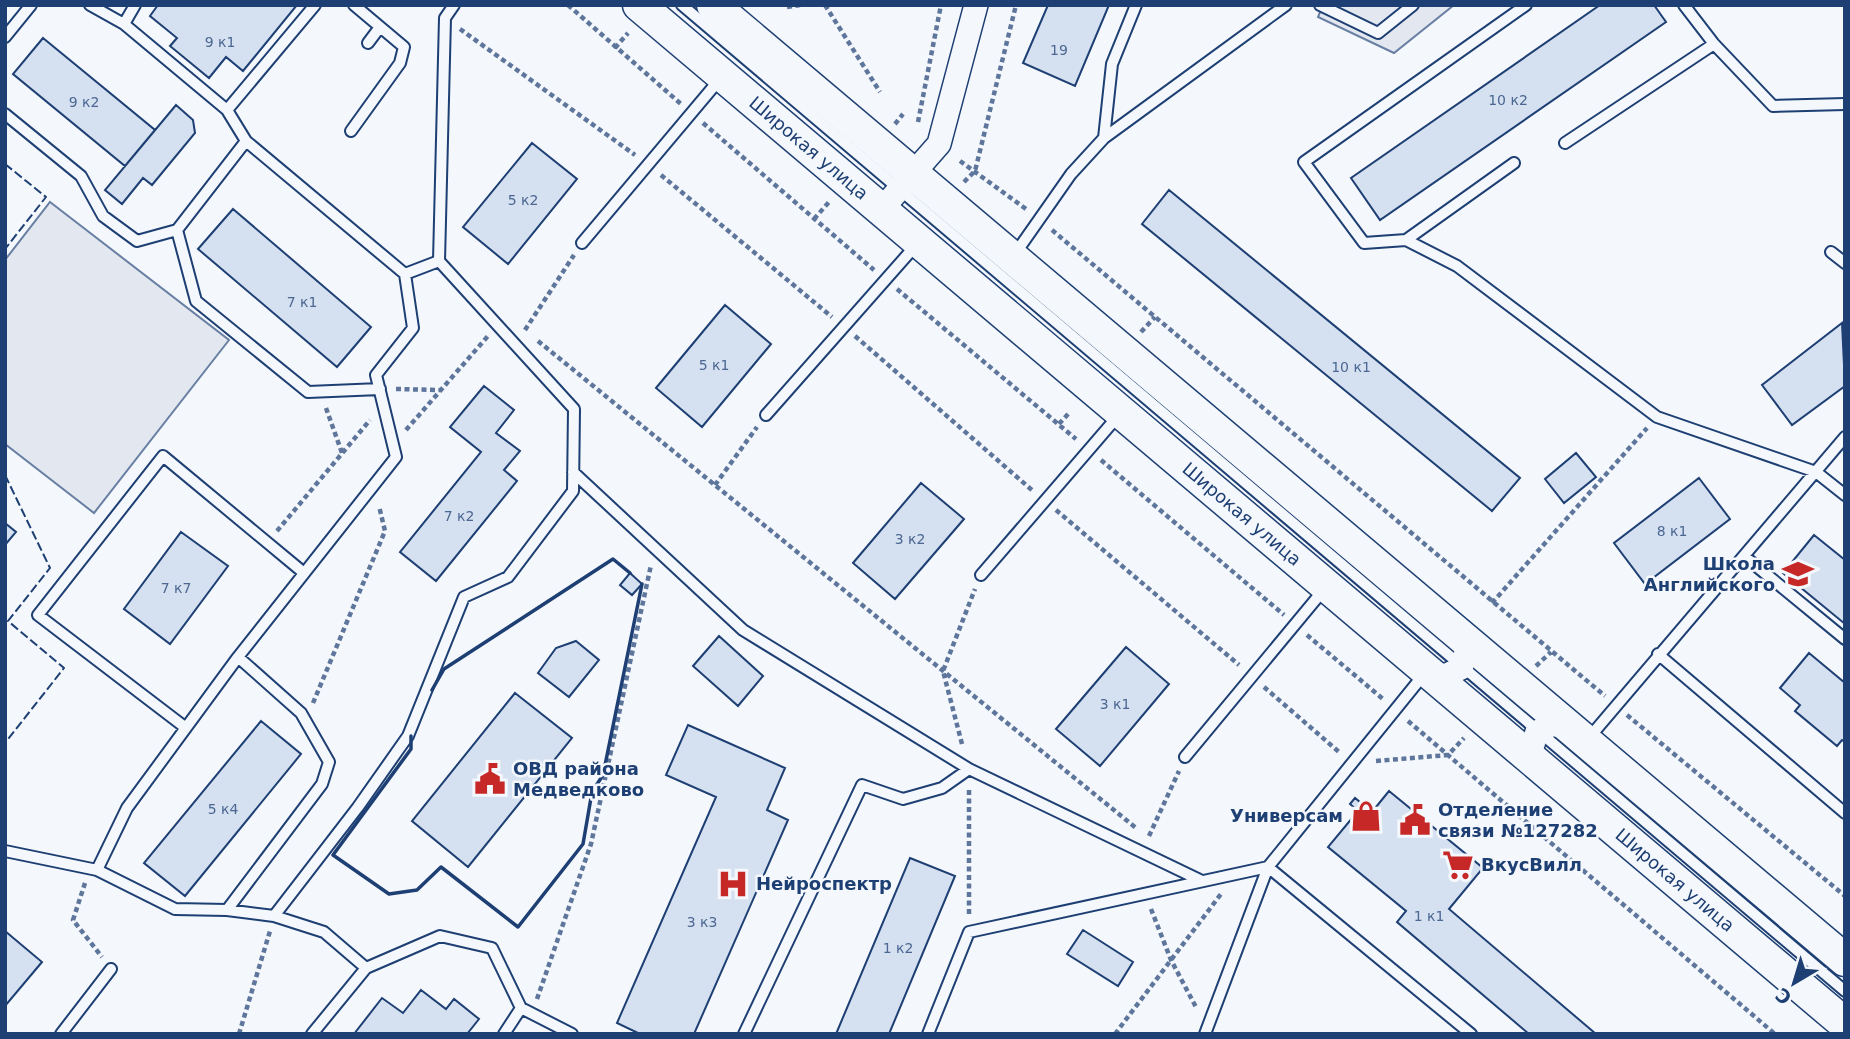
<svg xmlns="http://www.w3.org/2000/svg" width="1850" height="1039" font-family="'DejaVu Sans',sans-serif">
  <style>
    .parking { fill: #e3e8f0; stroke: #687fa3; stroke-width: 2 }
    .building { fill: #d5e0f0; stroke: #1d3f73; stroke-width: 2 }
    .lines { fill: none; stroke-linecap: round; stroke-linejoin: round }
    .lane-casing { stroke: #1d3f73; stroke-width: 14 }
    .street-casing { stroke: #1d3f73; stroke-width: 26 }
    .secondary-casing { stroke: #1d3f73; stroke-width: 35 }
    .path { stroke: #5e769c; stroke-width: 4.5; stroke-dasharray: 5 3.5; stroke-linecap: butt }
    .lane { stroke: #f4f7fb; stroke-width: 10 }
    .street { stroke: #f4f7fb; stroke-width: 23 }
    .secondary { stroke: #f4f7fb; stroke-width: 32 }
    .fence { stroke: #1d3f73; stroke-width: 2; stroke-dasharray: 9 3.5; stroke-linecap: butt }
    .wall { stroke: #1d3f73; stroke-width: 3.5 }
    .labels { text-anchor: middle; stroke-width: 5; stroke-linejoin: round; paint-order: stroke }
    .number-label { font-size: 14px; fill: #4b6792 }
    .street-label { font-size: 18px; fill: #1d3f73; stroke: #f4f7fb }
    .poi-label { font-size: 18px; font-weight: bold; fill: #1d3f73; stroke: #f4f7fb; text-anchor: start }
  </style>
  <rect width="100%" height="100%" fill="#f4f7fb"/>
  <path class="parking" d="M1323,5H1454L1394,53L1318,17Z
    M50,202L229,340L94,513L5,444V260Z"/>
  <path class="building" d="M158,5H297L243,71L226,57L209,78L170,46L177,38L150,16Z
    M1048,5H1109L1075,86L1023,63Z
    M1600,5H1654L1666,22L1380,220L1351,178Z
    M43,38L155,130L125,166L13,74Z
    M176,105L193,120L195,133L152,185L143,178L122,204L105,190Z
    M532,143L577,179L508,264L463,227Z
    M1169,190L1520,478L1492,511L1142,224Z
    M233,209L371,327L337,367L198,249Z
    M725,305L771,344L702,427L656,388Z
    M1842,323L1845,386L1792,425L1762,385Z
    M484,386L514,410L496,433L520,451L504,470L517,481L436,581L400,552L481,452L450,427Z
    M1576,453L1596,477L1564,503L1545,479Z
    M1699,478L1730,519L1645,584L1614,543Z
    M921,483L964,519L895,599L853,563Z
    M5,523L16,532L5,545Z
    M181,532L228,566L170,644L124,609Z
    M1814,535L1845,560V624L1783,573Z
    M630,573L642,584L632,595L620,585Z
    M719,636L763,676L738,706L693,666Z
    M576,641L599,660L569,697L538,673L556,648Z
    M1126,647L1169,684L1100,766L1056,729Z
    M1809,653L1845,683V742L1842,740L1837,746L1795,711L1800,705L1780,688Z
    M515,693L572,738L468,867L412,821Z
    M261,721L301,754L185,896L144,863Z
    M688,725L785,768L767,810L788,820L694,1034H640L617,1023L716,797L666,775Z
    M1389,791L1483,868L1449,909L1596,1034H1529L1397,922L1406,911L1328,847L1358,811L1350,804L1355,798L1372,812Z
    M910,858L955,876L889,1034H836Z
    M1083,930L1133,962L1118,986L1067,954Z
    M5,931L42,962L5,1006Z
    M421,990L446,1009L454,999L479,1019L467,1034H354L382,998L403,1013Z"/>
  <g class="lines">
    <defs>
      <path id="lane" d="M682,5L1845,991
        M1320,5L1378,33L1413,5
        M1526,5L1304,162L1364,243L1406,240L1457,266L1657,417L1816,472L1845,495
        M1684,5L1714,44L1773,106L1845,104
        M124,24L135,5
        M5,37L31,5
        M368,43L380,27
        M227,110L315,5
        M5,114L81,176L103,216L137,241L177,230L246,141L227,110L124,24L90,5
        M351,131L400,63L404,47L354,5
        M1104,138L1112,64L1136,5
        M246,141L405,274
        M1565,143L1714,44
        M177,230L196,301L308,392L380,389
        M1406,240L1514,163
        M582,243L720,79
        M1831,252L1845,263
        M1015,254L1071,174L1104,138L1286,5
        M766,415L917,244
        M573,472L743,630L969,769
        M1744,556L1845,639
        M981,575L1118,416
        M1658,654L1845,813
        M238,657L396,457L376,375L413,328L405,274L439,261
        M186,728L38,615L163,456L304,573
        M1588,739L1845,437
        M1185,757L1326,587
        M5,851L97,870L175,909L227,910L274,916
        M97,870L127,808L238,657L301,713L329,762L322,784L227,910
        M366,968L324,932L274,916L358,807L408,736L464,597L508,577L573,491L574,409L439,261L445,18L454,5
        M61,1034L111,969
        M312,1034L366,968L440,936L492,948L521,1008L572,1034
        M504,1034L521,1008
        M744,1034L862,785L903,799L942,788L969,769L1202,881
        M928,1034L969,932L1268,867L1471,1034
        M1205,1034L1268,867L1425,673"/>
      <path id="street" d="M881,210L939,144L976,5
        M1428,671L1445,676L1461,668L1467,650L1458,635
        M1540,766L1531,750L1537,732L1553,724L1570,729"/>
      <g id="secondary">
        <path id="s1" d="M639,5L1845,1024"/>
        <path d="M713,5L1845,960"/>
      </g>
    </defs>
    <use href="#lane" class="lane-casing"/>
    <use href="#street" class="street-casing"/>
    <use href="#secondary" class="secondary-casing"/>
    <path class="path" d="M568,5L681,104
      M825,5L880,92
      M787,7L800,5
      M460,29L635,155
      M615,48L628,33
      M918,122L941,5
      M703,123L874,270
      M895,124L903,114
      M960,161L1026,209
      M661,175L832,317
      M964,182L975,171L1016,5
      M814,219L829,202
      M1052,230L1605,696
      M897,289L1076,439
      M525,330L574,255
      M1141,332L1155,317
      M855,336L1033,491
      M538,341L1136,828
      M396,389L440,390
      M326,408L342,453
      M1059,424L1069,413
      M406,430L488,336
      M1101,460L1284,615
      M715,485L757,427
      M1056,510L1239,665
      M277,531L370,420
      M1492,603L1647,428
      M1307,635L1383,699
      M1536,666L1551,652
      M1264,687L1339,752
      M313,703L385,531L379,506
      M1627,715L1845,896
      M1408,721L1775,1034
      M962,744L943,671L975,589
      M1376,761L1448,755L1464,738
      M969,790V914
      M1149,836L1179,771
      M85,883L73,920L102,957
      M1151,909L1171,960L1197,1009
      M537,999L591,844L651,565
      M239,1034L270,931
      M1115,1034L1221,894"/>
    <use href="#lane" class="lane"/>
    <use href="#street" class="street"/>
    <use href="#secondary" class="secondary"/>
    <path class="fence" d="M5,164L46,197L5,249
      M5,475L50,568L8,621L64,668L5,743"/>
    <path class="wall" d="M432,690L444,669L613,559L630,573
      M411,736V749L333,855L389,894L417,890L441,867L518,927L583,844L592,792L603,775L642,584"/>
  </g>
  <defs>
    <symbol id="school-bare" viewBox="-9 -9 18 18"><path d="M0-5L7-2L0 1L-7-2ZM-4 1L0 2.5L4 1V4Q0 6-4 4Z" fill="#c62828" stroke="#f4f7fb" stroke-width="2.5" paint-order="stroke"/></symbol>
    <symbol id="civic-bare" viewBox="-9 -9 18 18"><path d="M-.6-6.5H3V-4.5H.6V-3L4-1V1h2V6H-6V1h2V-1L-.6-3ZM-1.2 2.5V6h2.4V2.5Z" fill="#c62828" stroke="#f4f7fb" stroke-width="2.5" paint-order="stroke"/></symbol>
    <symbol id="shop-bare" viewBox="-9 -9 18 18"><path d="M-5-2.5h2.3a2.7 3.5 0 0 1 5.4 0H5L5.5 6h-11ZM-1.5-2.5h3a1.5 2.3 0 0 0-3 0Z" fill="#c62828" stroke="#f4f7fb" stroke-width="2.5" paint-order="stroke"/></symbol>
    <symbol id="supermarket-bare" viewBox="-9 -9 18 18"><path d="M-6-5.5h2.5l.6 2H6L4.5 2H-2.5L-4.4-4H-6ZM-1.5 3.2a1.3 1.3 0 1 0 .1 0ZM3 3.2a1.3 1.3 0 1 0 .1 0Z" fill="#c62828" stroke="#f4f7fb" stroke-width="2.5" paint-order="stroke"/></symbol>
    <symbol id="hospital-bare" viewBox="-9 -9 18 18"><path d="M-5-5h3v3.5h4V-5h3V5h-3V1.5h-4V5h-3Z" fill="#c62828" stroke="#f4f7fb" stroke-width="2.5" paint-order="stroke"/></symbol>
  </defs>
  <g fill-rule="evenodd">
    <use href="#school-bare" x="1776" y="552" width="44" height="44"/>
    <use href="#civic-bare" x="468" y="757" width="44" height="44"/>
    <use href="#shop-bare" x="1344" y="794" width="44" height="44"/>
    <use href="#civic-bare" x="1393" y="798" width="44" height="44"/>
    <use href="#supermarket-bare" x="1436" y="843" width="44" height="44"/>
    <use href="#hospital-bare" x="711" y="862" width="44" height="44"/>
  </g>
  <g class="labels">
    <g class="number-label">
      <text x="220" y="47">9 к1</text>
      <text x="1059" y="55">19</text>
      <text x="1508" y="105">10 к2</text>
      <text x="84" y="107">9 к2</text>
      <text x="523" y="205">5 к2</text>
      <text x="302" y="307">7 к1</text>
      <text x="714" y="370">5 к1</text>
      <text x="1351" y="372">10 к1</text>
      <text x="459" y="521">7 к2</text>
      <text x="1672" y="536">8 к1</text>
      <text x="910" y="544">3 к2</text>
      <text x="176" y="593">7 к7</text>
      <text x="1115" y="709">3 к1</text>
      <text x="223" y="814">5 к4</text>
      <text x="1429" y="921">1 к1</text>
      <text x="702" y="927">3 к3</text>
      <text x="898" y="953">1 к2</text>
    </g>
    <g class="street-label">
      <text dy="6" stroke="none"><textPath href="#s1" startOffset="222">Широкая улица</textPath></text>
      <text dy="6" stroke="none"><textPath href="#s1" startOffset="789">Широкая улица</textPath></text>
      <text dy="6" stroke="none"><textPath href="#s1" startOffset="1356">Широкая улица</textPath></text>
    </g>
    <g class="poi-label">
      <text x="1775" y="570" text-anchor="end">Школа<tspan x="1775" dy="21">Английского</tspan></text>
      <text x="513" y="775">ОВД района<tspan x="513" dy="21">Медведково</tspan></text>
      <text x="1438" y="816">Отделение<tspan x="1438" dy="21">связи №127282</tspan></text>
      <text x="1343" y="822" text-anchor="end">Универсам</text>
      <text x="1481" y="871">ВкусВилл</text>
      <text x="756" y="890">Нейроcпектр</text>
    </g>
  </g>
  <rect width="1850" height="1039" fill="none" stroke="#1d3f73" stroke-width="14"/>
  <g transform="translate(1794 983) rotate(218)" stroke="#f4f7fb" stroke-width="5" paint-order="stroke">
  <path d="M0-5L12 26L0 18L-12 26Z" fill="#1d3f73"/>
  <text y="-10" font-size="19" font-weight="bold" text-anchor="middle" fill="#1d3f73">С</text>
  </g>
</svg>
